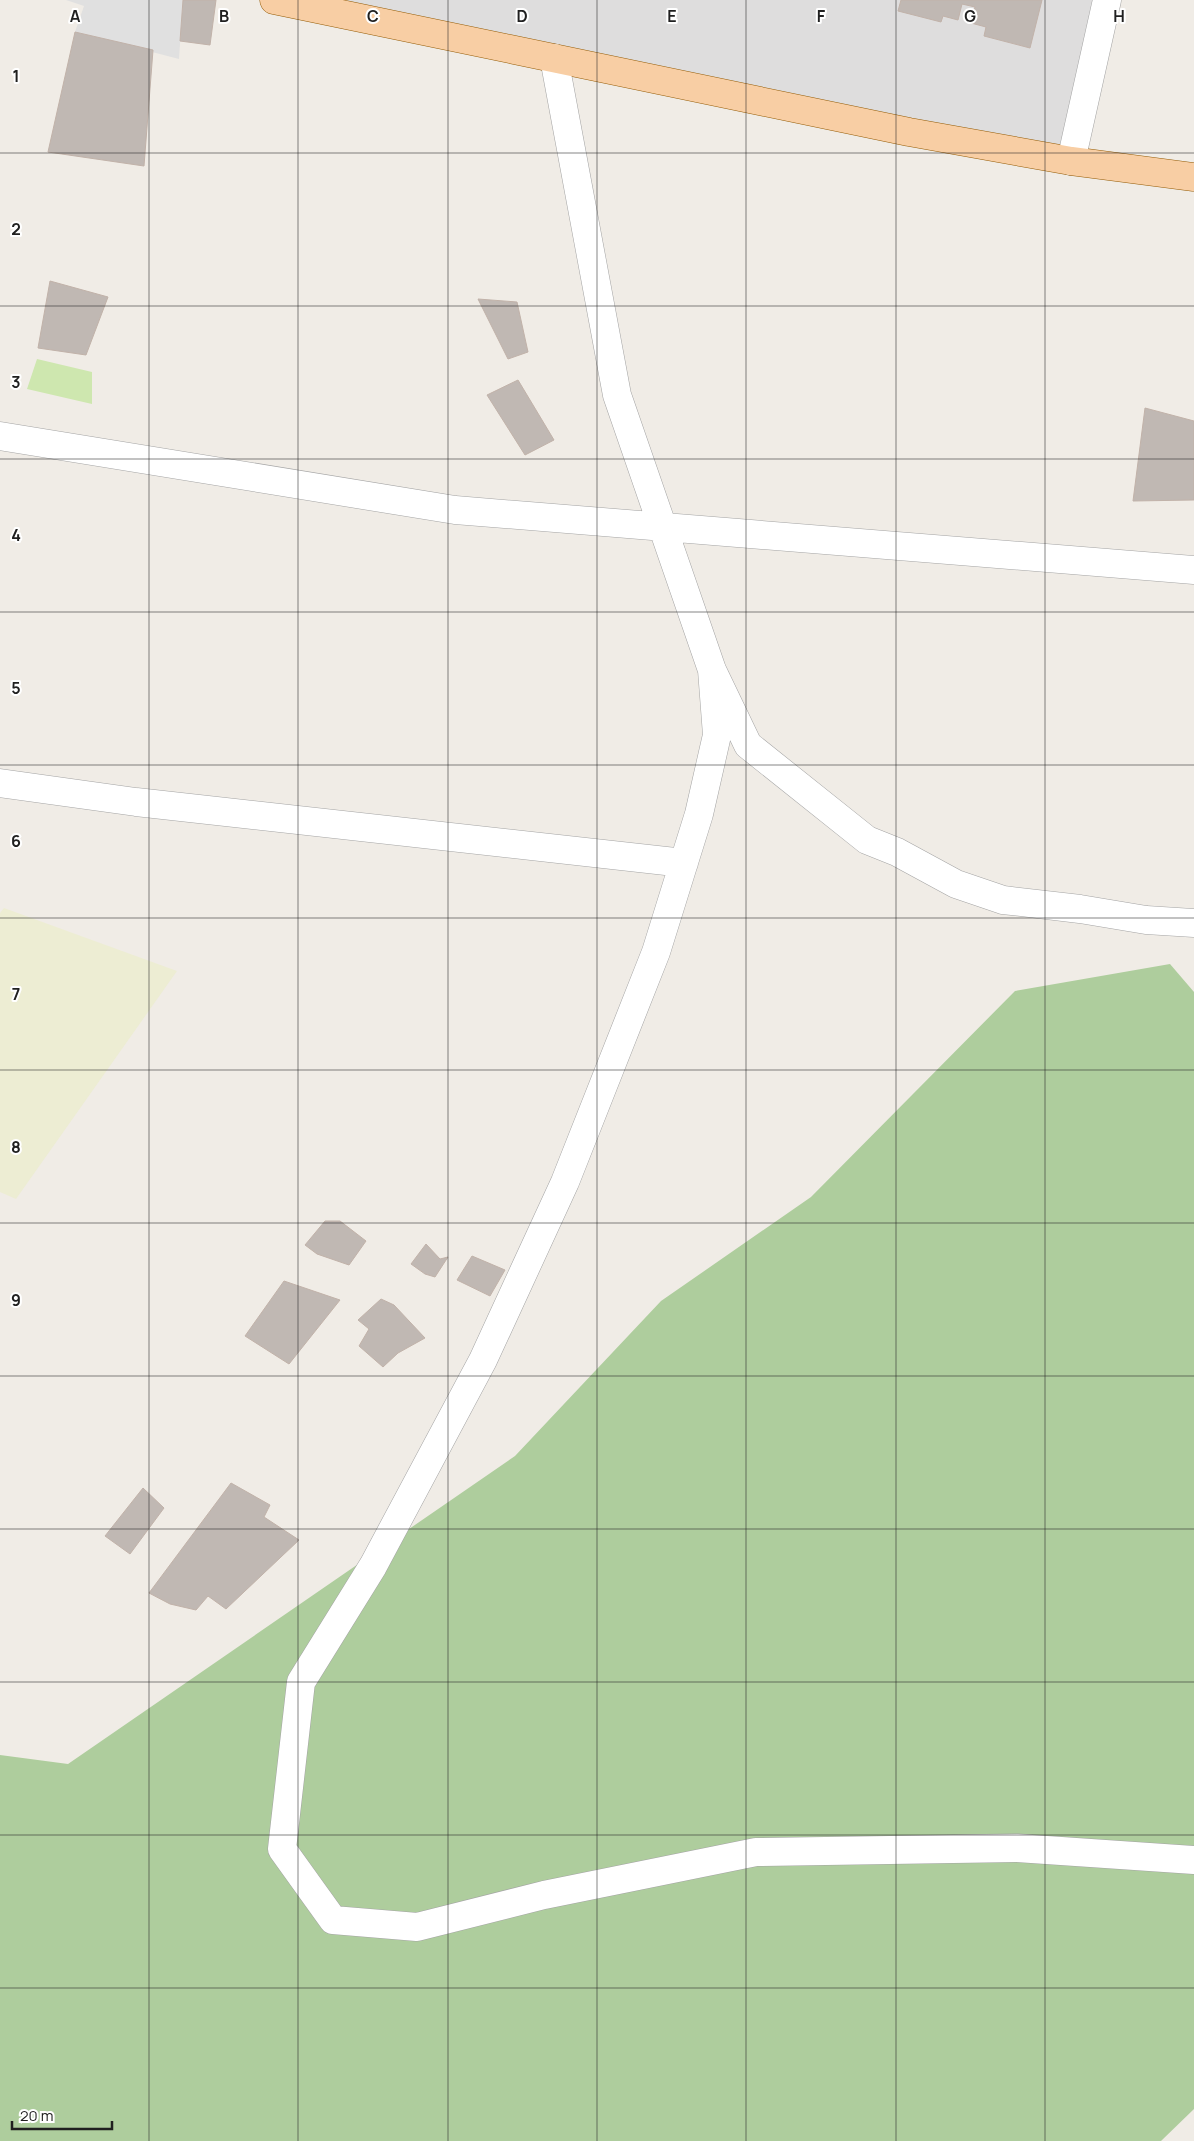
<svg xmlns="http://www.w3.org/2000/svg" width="1194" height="2141" font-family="Manrope,sans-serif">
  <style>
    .residential { fill: #dedddd }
    .farmland { fill: #ededd3 }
    .grass { fill: #cee7af }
    .forest { fill: #aecd9d }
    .parking { fill: #e0e0e0 }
    .building { fill: #c0b8b3; stroke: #c1b2a9 }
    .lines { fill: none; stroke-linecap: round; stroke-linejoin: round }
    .minor-casing { stroke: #a4a4a4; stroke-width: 29 }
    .major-casing { stroke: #945c07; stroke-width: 29 }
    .minor { stroke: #fff; stroke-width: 28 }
    .major { stroke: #f8cea4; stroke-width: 28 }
    .grid { fill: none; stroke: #202020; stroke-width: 1; stroke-opacity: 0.55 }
    .grid-label { font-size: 16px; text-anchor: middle; font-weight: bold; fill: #202020; stroke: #fff; stroke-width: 4; stroke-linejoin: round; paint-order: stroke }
  </style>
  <rect width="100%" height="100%" fill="#f0ece6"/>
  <path class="residential" d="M281,0H1107L1071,161Z"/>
  <path class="farmland" d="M4,908L177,971L16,1199L0,1192V913Z"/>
  <path class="grass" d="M37,359L92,372V404L27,389Z"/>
  <path class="forest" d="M1170,964L1194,992V2109L1161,2141H0V1755L68,1764L515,1456L661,1301L811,1197L1015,991Z"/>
  <path class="parking" d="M66,0H183L179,59L75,32L84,6Z"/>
  <path class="building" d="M183,0H216L210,45L180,41Z
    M901,0H1042L1030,48L984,36L986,27L971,23L975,7L962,4L958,20L943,16L941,22L898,11Z
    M75,32L153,50L144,166L48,152Z
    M50,281L108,297L86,355L38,348Z
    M478,299L517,302L528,352L508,359Z
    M518,380L554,440L525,455L487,395Z
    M1145,408L1194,421V500L1133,501Z
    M325,1221H340L366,1241L349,1265L317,1254L305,1245Z
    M426,1244L440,1259L448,1257L435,1277L425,1274L411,1264Z
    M472,1256L505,1270L490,1296L457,1280Z
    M284,1281L340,1300L289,1364L245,1336Z
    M381,1299L394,1305L425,1338L398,1353L383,1367L359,1346L369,1329L358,1320Z
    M231,1483L270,1505L264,1517L299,1540L226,1609L208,1596L196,1610L170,1604L149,1593Z
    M143,1488L164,1508L130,1554L105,1536Z"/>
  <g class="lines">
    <defs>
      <path id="minor" d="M554,58L617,395L712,670L748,745L867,840L897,852L956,884L1003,900L1080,909L1146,920L1194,923
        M1071,161L1107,0
        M0,436L455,510L1194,570
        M712,670L717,735L699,814L656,952L565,1182L483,1360L373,1566L301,1682L282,1849L333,1920L417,1927L544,1895L756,1852L1017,1848L1194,1860
        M0,783L136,802L684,863"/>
      <path id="major" d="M274,0L909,132L1071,161L1194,177"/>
    </defs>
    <use href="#minor" class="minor-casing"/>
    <use href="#major" class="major-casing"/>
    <use href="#minor" class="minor"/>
    <use href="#major" class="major"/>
  </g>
  <path class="grid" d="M149,0V2141M298,0V2141M448,0V2141M597,0V2141M746,0V2141M896,0V2141M1045,0V2141M0,153H1194M0,306H1194M0,459H1194M0,612H1194M0,765H1194M0,918H1194M0,1070H1194M0,1223H1194M0,1376H1194M0,1529H1194M0,1682H1194M0,1835H1194M0,1988H1194"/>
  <g class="grid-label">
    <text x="75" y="22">A</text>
    <text x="224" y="22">B</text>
    <text x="373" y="22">C</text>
    <text x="522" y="22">D</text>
    <text x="672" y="22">E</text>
    <text x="821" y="22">F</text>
    <text x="970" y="22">G</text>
    <text x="1119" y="22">H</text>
    <text x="16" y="82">1</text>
    <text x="16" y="235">2</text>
    <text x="16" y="388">3</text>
    <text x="16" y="541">4</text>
    <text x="16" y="694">5</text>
    <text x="16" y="847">6</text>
    <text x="16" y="1000">7</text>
    <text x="16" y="1153">8</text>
    <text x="16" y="1306">9</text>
  </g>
  <path d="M12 2121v8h100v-8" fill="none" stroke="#202020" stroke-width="2.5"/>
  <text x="20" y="2121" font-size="15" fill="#202020" stroke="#ffffff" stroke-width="4" paint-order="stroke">20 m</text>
</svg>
